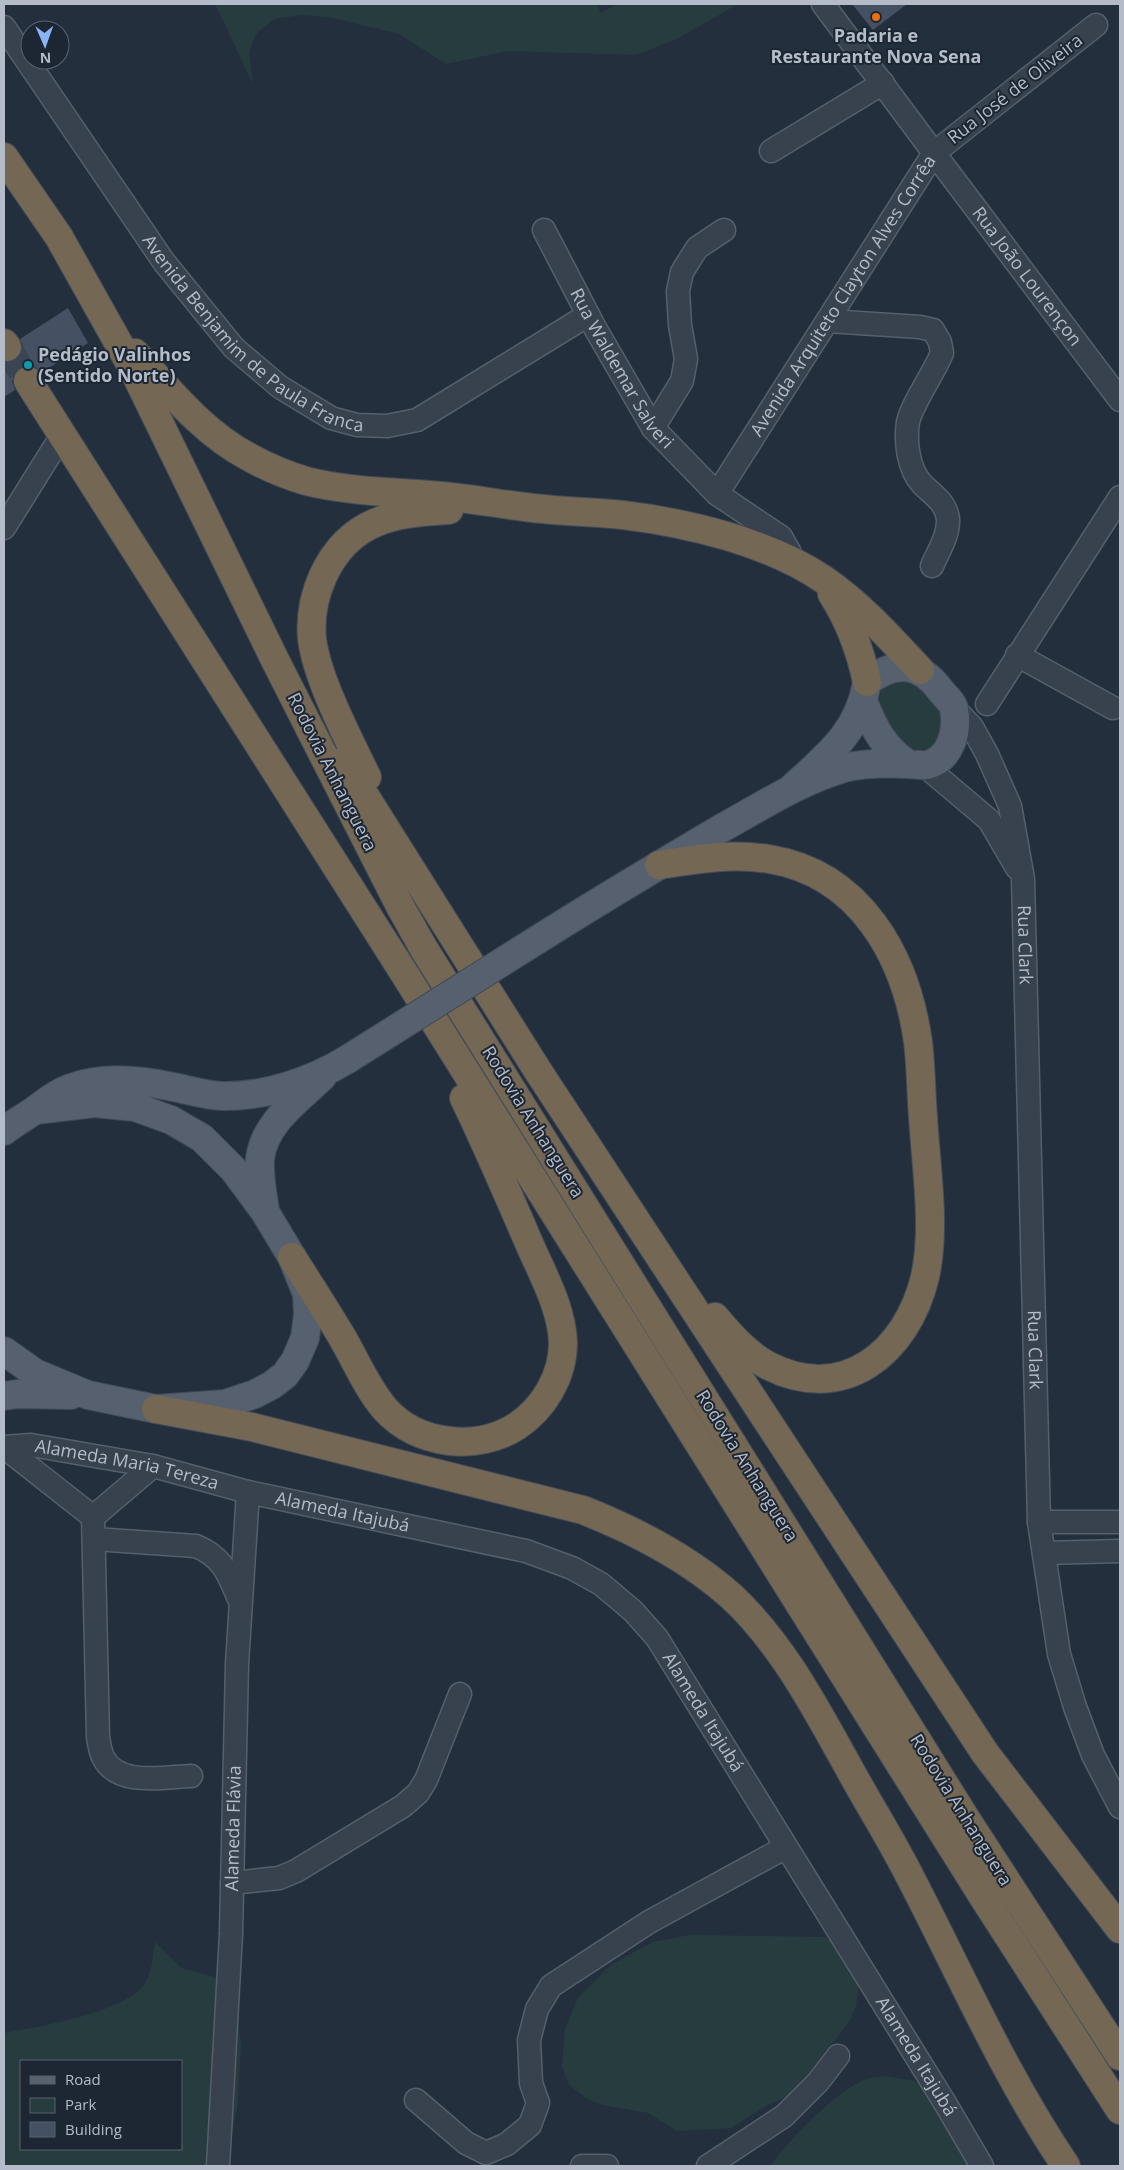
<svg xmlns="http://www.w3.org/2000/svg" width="1124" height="2170" font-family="'Open Sans',sans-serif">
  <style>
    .green { fill: #263c3f; fill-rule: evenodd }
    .building { fill: #455162 }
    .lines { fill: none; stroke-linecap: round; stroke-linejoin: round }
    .highway-tunnel { stroke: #3a4453; stroke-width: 28; stroke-dasharray: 28 14; stroke-linecap: butt }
    .minor-casing { stroke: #565f6c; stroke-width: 25 }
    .major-casing { stroke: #414a57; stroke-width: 30 }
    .highway-casing { stroke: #434c59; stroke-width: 30 }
    .minor { stroke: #38414e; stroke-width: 22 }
    .major { stroke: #56606e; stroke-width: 28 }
    .highway { stroke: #746855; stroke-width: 28 }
    .major-bridge-casing { stroke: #414a57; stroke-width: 30; stroke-linecap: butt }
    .major-bridge { stroke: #56606e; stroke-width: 28 }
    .food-dot { fill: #e8710a; stroke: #1d2633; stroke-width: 2 }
    .culture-dot { fill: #0f9aa8; stroke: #1d2633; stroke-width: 2 }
    .labels { text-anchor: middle; stroke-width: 4; stroke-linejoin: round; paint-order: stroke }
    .poi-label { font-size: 18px; font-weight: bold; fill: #b4bcc9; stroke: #1d2633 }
    .street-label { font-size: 18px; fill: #b4bcc9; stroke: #1d2633 }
  </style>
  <rect width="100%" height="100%" fill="#242f3e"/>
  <path class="green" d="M215,4H597L601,13L617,4H738L679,38L636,55L508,51L446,64L399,34L329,17L302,15L274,19L256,34L249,52L253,84Z
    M905,679L940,698L946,728L933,749C893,755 891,735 878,704C882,684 885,681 905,679Z
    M689,1935L824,1937L840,1943L859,1984L856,2006L849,2022L792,2095L769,2104L731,2128L677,2131L648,2113L602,2105L586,2098L569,2085L562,2066L565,2028L578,1998L612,1964L653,1942Z
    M155,1942L181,1968L219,1978L238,2021L241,2043L238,2102L227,2166H4V2033C38,2027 121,2013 143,1986C152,1974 153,1956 155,1942ZM21,2061H181V2149H21Z
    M886,2076L914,2081L929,2094L971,2166H771C786,2142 840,2087 867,2079C873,2077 880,2077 886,2076Z"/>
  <path class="building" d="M852,4H907L873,30Z
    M68,308L88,343L41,373L35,367L27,365L20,368L14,374L12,382L15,390L4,397V362L16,360L21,354L23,346L20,339Z"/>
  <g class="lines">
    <path class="highway-tunnel" d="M7,347L28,381"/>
    <defs>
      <g id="minor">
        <path id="s1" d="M1096,25L934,153L1120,400"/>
        <path id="s2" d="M4,27L164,262L234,348L280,387L331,418L357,425L387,426L417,420L588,315"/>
        <path d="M771,151L883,83"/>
        <path id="s3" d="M544,230L595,328L653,428L717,494L781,537L790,553V560"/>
        <path d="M828,321L920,327L933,330L940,342L942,353C935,371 911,406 908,422C905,441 908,469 922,484C933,495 946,502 948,519C949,535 938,552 932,566"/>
        <path d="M653,428L682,381L686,359L680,325L678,291L682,272L697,248L724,230"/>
        <path id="s4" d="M717,494L934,153L823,4"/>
        <path d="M4,528L62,435"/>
        <path d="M1017,655L1113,708"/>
        <path d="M987,704L1120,497"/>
        <path id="s5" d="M954,708L972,727L987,754L1010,806L1023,879L1039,1522L1059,1654L1075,1707L1093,1755L1120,1807"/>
        <path d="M925,766L989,820L1017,868"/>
        <path id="s6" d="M4,1447L31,1445L153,1466L248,1492L526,1551L572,1568L601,1584L633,1611L657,1638L945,2103L982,2166"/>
        <path d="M4,1447L93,1517L98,1737C99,1743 100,1751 103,1757C117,1787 164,1777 191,1776"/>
        <path d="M93,1517L153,1466"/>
        <path d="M1039,1522H1120"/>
        <path d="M94,1539L196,1546C224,1558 228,1574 239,1599"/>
        <path d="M1044,1553L1120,1551"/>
        <path d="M232,1883L279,1878L296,1871L403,1806L418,1793L426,1780L460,1694"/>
        <path d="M416,2100L466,2143L486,2153L507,2144L530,2125L538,2103L531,2083L529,2040L537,2009L551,1986L649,1922L786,1847"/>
        <path id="s7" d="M218,2166L231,1934L237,1664L248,1492"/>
        <path d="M582,2166H607"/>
        <path d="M708,2166L784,2116L818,2082L838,2056"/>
      </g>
      <path id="major" d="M864,703C874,729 885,749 908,764
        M553,930C609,895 666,861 722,828C762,806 800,781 844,768C864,763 888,763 908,764C915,764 921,766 927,765C951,759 958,731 954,709C953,703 945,696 941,691C920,662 895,660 867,682C859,732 827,756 791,789
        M4,1131C14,1123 25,1117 35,1110C47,1101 57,1093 71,1088C102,1076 141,1080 173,1087C189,1090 205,1095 222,1096C265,1097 312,1081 348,1059
        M265,1210C262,1193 259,1176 260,1159C264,1123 298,1100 322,1077
        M4,1351L35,1373L88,1395L156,1409L225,1404L255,1394L272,1385L285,1375L295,1361L305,1338L308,1315L307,1294L292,1257L265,1212L234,1170L202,1138L171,1120L135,1107L95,1103L35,1110
        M4,1396L17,1394L71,1395"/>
      <path id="highway" d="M4,157L59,237L133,369L275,660L401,908L424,949L966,1819L1120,2056
        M4,343L7,347
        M135,353C169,390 203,433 249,457C267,467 286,475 306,481C349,492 398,492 442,496C476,499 509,506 543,509C570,512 596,512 623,515C689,523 768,542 823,579C860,604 890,638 920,670
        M28,381L404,973L982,1895L1120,2110
        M832,594C850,622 860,649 867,682
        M343,761L538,1071L985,1753L1120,1929
        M367,777C349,740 317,679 312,639C310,617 314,596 323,576C349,520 392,513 449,510
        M659,865C696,859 732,853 769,859C861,874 906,957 918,1042C921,1066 921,1092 923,1117C926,1167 936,1228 925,1277C907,1352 844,1405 767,1365C746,1353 730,1335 715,1317
        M292,1257C309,1284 326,1310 342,1337C356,1361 367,1388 385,1409C417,1445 477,1452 517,1426C544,1408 563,1376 563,1343C562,1306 540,1270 526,1236C506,1190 486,1143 464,1098
        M156,1409L252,1427L583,1510C636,1531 687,1557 731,1596C782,1643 816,1709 849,1768C868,1803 889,1836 907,1871C959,1970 1003,2073 1066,2166"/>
    </defs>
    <use href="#minor" class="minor-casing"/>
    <use href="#major" class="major-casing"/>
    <use href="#highway" class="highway-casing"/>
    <use href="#minor" class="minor"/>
    <use href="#major" class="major"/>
    <use href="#highway" class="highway"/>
    <defs>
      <path id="major-bridge" d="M348,1059L553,930"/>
    </defs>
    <use href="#major-bridge" class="major-bridge-casing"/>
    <use href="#major-bridge" class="major-bridge"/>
  </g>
  <circle class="food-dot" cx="876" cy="17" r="5"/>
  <circle class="culture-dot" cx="28" cy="365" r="5"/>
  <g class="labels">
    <g class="poi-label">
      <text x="876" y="42">Padaria e<tspan x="876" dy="21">Restaurante Nova Sena</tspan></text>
      <text x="38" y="361" text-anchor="start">Pedágio Valinhos<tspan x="38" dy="21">(Sentido Norte)</tspan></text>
    </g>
    <g class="street-label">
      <text transform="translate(1015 89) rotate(-38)" y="6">Rua José de Oliveira</text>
      <text dy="6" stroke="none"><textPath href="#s1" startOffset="361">Rua João Lourençon</textPath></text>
      <text dy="6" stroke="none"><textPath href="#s4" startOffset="235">Avenida Arquiteto Clayton Alves Corrêa</textPath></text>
      <text dy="6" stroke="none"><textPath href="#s2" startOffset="401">Avenida Benjamim de Paula Franca</textPath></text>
      <text dy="6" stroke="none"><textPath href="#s3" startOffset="159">Rua Waldemar Salveri</textPath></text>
      <text transform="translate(332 772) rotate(63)" y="6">Rodovia Anhanguera</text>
      <text dy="6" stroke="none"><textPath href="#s5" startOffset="254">Rua Clark</textPath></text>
      <text transform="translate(533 1122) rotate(58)" y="6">Rodovia Anhanguera</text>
      <text dy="6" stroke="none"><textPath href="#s5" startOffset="659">Rua Clark</textPath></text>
      <text dy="6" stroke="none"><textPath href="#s6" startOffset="125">Alameda Maria Tereza</textPath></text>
      <text transform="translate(747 1466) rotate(58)" y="6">Rodovia Anhanguera</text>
      <text dy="6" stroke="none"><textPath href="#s6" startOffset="346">Alameda Itajubá</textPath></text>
      <text dy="6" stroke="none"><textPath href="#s6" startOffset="781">Alameda Itajubá</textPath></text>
      <text transform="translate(961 1810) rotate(58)" y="6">Rodovia Anhanguera</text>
      <text dy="6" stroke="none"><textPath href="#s7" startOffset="338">Alameda Flávia</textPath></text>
      <text dy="6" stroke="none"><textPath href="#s6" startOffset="1186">Alameda Itajubá</textPath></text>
    </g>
  </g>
  <rect width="1124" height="2170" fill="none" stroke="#b4bcc9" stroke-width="10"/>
  <rect x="20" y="2060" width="162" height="90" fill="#1d2633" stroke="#59626f"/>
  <rect x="30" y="2076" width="25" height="8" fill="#56606e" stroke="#59626f"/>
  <text x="65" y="2085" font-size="15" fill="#b4bcc9">Road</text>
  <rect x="30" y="2098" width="25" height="15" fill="#263c3f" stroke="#59626f"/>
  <text x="65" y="2110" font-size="15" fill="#b4bcc9">Park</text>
  <rect x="30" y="2122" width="25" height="15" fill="#455162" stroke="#59626f"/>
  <text x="65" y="2135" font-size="15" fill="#b4bcc9">Building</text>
  <g transform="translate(45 45) rotate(178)"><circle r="24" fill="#1d2633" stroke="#59626f"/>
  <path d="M0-4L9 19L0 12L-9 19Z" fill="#8ab4f8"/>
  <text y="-8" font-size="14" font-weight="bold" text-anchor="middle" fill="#b4bcc9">N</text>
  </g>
</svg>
